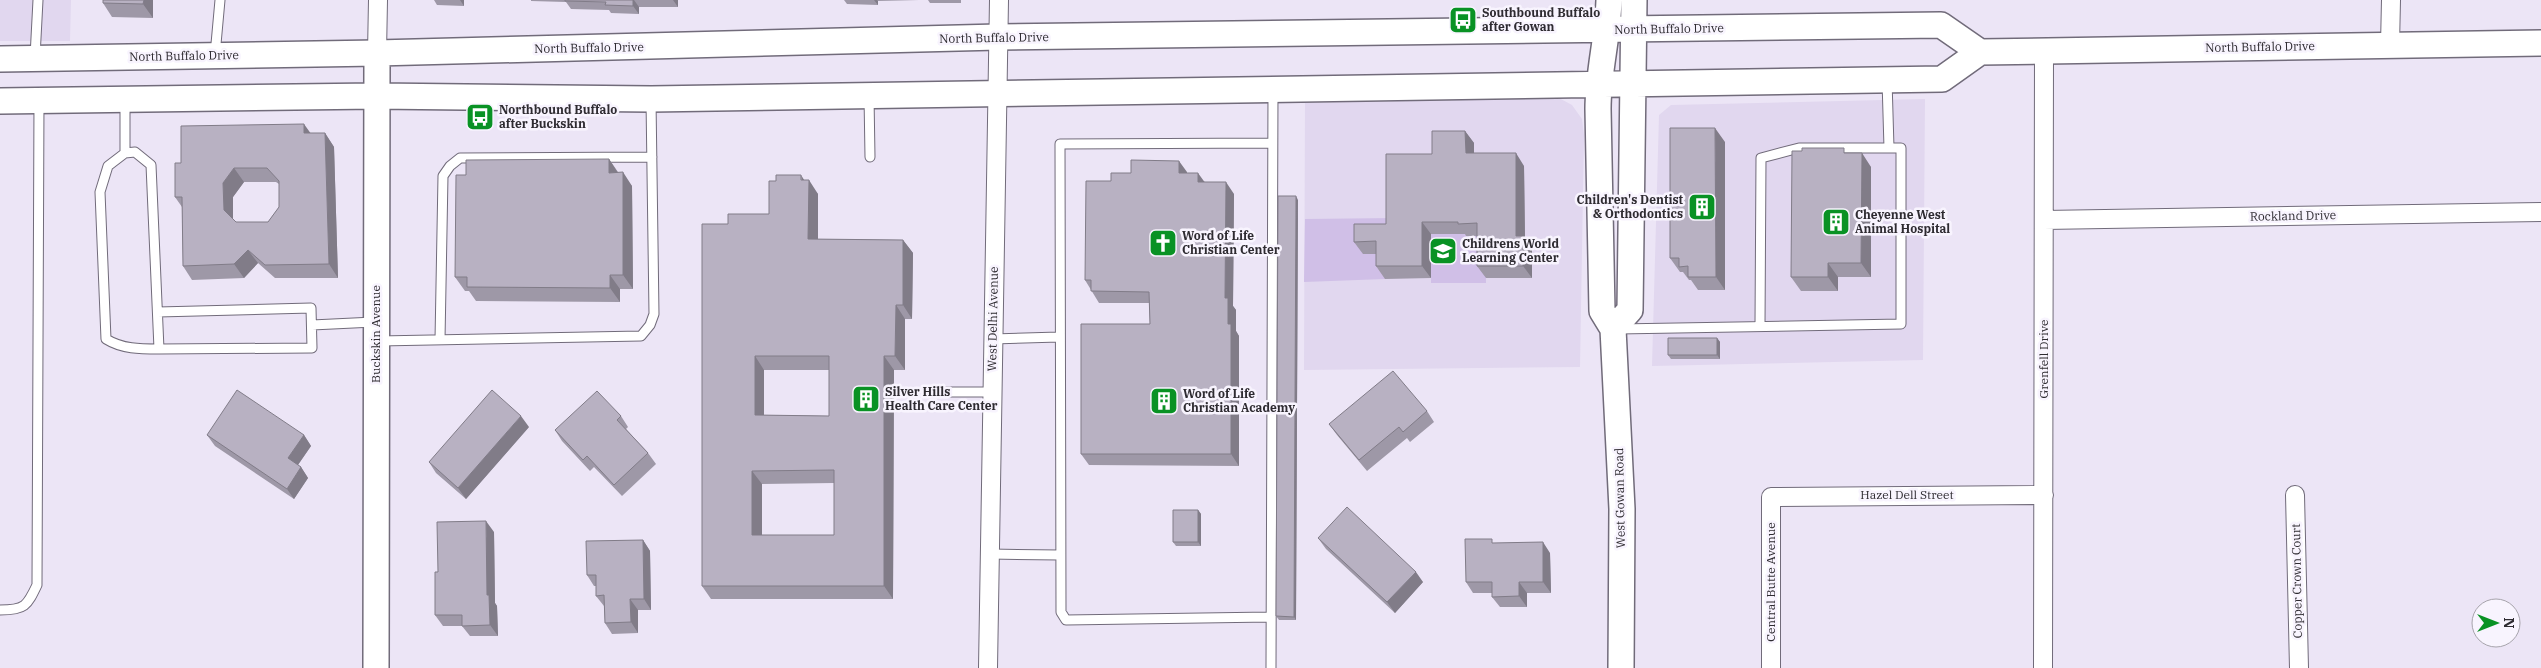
<svg xmlns="http://www.w3.org/2000/svg" width="2541" height="668" font-family="'IBM Plex Serif',serif">
  <style>
    .built { fill: #e1d7ef }
    .green { fill: #d0bfe7 }
    .lines { fill: none; stroke-linecap: round; stroke-linejoin: round }
    .lane-casing { stroke: #716b7a; stroke-width: 11 }
    .street-casing { stroke: #716b7a; stroke-width: 20 }
    .secondary-casing { stroke: #716b7a; stroke-width: 28 }
    .lane { stroke: #fff; stroke-width: 9 }
    .street { stroke: #fff; stroke-width: 18 }
    .secondary { stroke: #fff; stroke-width: 25 }
    .wall { fill: #9e98a7; fill-rule: evenodd }
    .shaded-wall { fill: #817c88 }
    .building { fill: #b8b1c2; stroke: #817c88; fill-rule: evenodd }
    .labels { text-anchor: middle; stroke-width: 5; stroke-linejoin: round; paint-order: stroke }
    .poi-label { font-size: 12px; font-weight: bold; fill: #2e2b31; stroke: #f8f4fe; text-anchor: start }
    .street-label { font-size: 12px; fill: #2e2b31; stroke: #f8f4fe }
  </style>
  <rect width="100%" height="100%" fill="#ece5f6"/>
  <path class="built" d="M0,0H71L70,41H0Z
    M1559,98L1572,105L1582,119L1584,135L1580,367L1304,370L1305,103Z
    M1925,99L1923,360L1652,366L1659,115L1671,105Z"/>
  <path class="green" d="M1431,205H1485L1486,283H1431Z
    M1395,218L1385,249V279L1304,282L1305,219Z"/>
  <g class="lines">
    <defs>
      <path id="lane" d="M215,55L220,0
        M35,57L38,0
        M1887,80L1889,148
        M869,96L870,157
        M125,100V153
        M158,312L311,308L312,348L159,349C140,349 122,349 106,339L100,192L108,166L125,153L135,152L151,165L159,349
        M312,325L374,322
        M1618,329L1901,324V148H1799L1761,158L1760,326
        M992,339L1059,337
        M440,340L443,176L450,166L460,158L652,157
        M379,341L641,336L650,325L654,314L651,100
        M935,392H992
        M990,554L1059,555
        M0,610C25,610 27,606 37,585L39,101
        M1270,617L1066,620L1061,612L1060,144L1272,143
        M1271,668L1273,91"/>
      <path id="street" d="M2390,45L2391,0
        M377,53L378,0
        M2044,220L2541,212
        M2295,495L2299,668
        M988,668L999,0
        M1771,668V497L2044,495
        M2043,668L2044,51"/>
      <path id="secondary" d="M1609,0C1608,37 1598,72 1598,109L1602,311L1613,329L1622,509L1621,668
        M0,59L377,53L998,37L1941,25L1980,52
        M0,101L376,96L651,99L1942,79L1980,52L2541,43
        M1613,329L1630,310L1634,0
        M376,668L377,53"/>
    </defs>
    <use href="#lane" class="lane-casing"/>
    <use href="#street" class="street-casing"/>
    <use href="#secondary" class="secondary-casing"/>
    <use href="#lane" class="lane"/>
    <use href="#street" class="street"/>
    <use href="#secondary" class="secondary"/>
  </g>
  <path class="wall" d="M153,0V18L112,17L103,3Z
    M434,0H464V6L437,5Z
    M531,0H678V7H639V14L611,13L609,10L571,9L566,2L531,1Z
    M844,0H919L878,1V5L847,4Z
    M928,0H961V3H930Z
    M1465,131L1474,143V153L1524,166L1525,239L1532,248V278H1486L1477,266V236H1466L1465,234H1431V278L1385,279L1376,266V254H1363L1354,242L1386,224L1432,154Z
    M310,133H325L334,147L338,278H275L258,263L244,278L192,280L183,266L182,207L175,197L181,163ZM244,182H276L279,184V207L268,222H236L233,219V197Z
    M1725,142V290H1698L1691,280H1689L1683,272H1680L1670,258Z
    M1848,153L1871,167V277H1838V291H1801L1791,277Z
    M609,159L618,172L632,186L633,289H620V302L476,301L469,291H465L455,277L466,175Z
    M1187,173L1205,182L1234,194L1233,306L1236,310V331L1239,336V466L1089,465L1081,454L1150,324L1149,303H1099L1085,280L1111,181Z
    M804,180L818,194V239L903,240L913,253L912,319H905V370H894L893,599H711L702,586L728,224L769,214L776,181ZM764,370H829V416L764,415ZM834,483V535H762V484Z
    M1298,200L1296,620H1279L1276,616Z
    M1717,338L1720,342V359H1671L1668,355Z
    M1427,411L1434,422L1410,442L1407,438L1367,471L1337,435L1329,424Z
    M621,416L628,427L626,429L648,453L656,464L622,496L594,467L590,471L562,441L555,430Z
    M529,427L466,499L436,473L429,462Z
    M207,435H304L311,446L298,465L301,467L308,478L294,499L215,446Z
    M1198,510L1201,514V546H1176L1173,542Z
    M494,532L495,603L497,606L498,636H470L462,626H443L435,615L438,572Z
    M1318,538L1423,582L1395,613L1326,549Z
    M643,540L650,551L651,610H638V633L612,634L605,623L604,606L596,596V586H594L587,575Z
    M1494,543L1550,553L1551,593H1527V607H1500L1492,597V593H1473L1466,582Z"/>
  <path class="shaded-wall" d="M144,0H153V18L143,4Z
    M460,0H464V6Z
    M633,0H634L639,7V14L633,6Z
    M673,0H678V7Z
    M874,0H877L878,1V5Z
    M304,124L314,138L304,133Z
    M1715,128L1725,142V290L1716,277Z
    M1465,131L1474,143V166L1466,153Z
    M325,133L334,147L338,278L329,264Z
    M1516,153L1524,166L1525,239L1532,248V278L1523,266L1516,236Z
    M1862,153L1871,167V277L1861,263Z
    M609,159L618,173H609Z
    M1179,161L1187,172V184L1179,173Z
    M234,168L244,182L233,197V224L224,210L223,183Z
    M623,172L632,186L633,289L623,275Z
    M1198,173L1206,184L1198,182Z
    M801,175L808,186L809,180L818,194V253L808,239Z
    M1226,182L1234,194L1233,306L1236,310V331L1239,336V466L1231,454L1228,324L1225,298Z
    M1296,196L1298,200L1296,620L1294,617Z
    M1422,222L1431,234V278L1422,266Z
    M903,240L913,253L912,319L903,305Z
    M248,250L258,263L244,278L234,264Z
    M1828,263L1838,277V291L1828,277Z
    M610,275L620,289V302L610,288Z
    M896,305L905,319V370L895,356Z
    M1717,338L1720,342V359L1717,355Z
    M755,356L764,370V429L755,415Z
    M884,356L894,370L893,599L884,586Z
    M521,416L529,427L466,499L458,488Z
    M304,435L311,446L295,469L288,458Z
    M301,467L308,478L294,499L287,489Z
    M752,471L762,484V549L752,535Z
    M1198,510L1201,514V546L1198,542Z
    M486,521L494,532L495,603L497,606L498,636L490,625L487,595Z
    M643,540L650,551L651,610L644,599Z
    M1543,542L1550,553L1551,593L1543,582Z
    M1416,572L1423,582L1395,613L1387,602Z
    M1519,582L1527,593V607L1519,596Z
    M630,599L638,610V633L631,622Z"/>
  <path class="building" d="M103,0H144L143,4L103,3Z
    M565,0H633V6L605,5L606,2L565,1Z
    M304,124V133H325L329,264L265,265L248,250L234,264L183,266L182,197H175V163H181V126ZM234,168H267L279,181V207L268,222H236L224,210L223,183Z
    M1670,128H1715L1716,277H1688V266L1679,267V258H1670Z
    M1432,131H1465L1466,153H1516V236H1523V266H1477V223L1458,224V222H1422V266H1376V241L1354,242V224H1386V154H1432Z
    M1802,148H1844V153H1862L1861,263H1828V277H1791L1792,151H1802Z
    M609,159V173L623,172V275H610V288L467,287V277H455L456,175H466V160Z
    M1131,160L1179,161V173H1198V182H1226L1225,298H1228V324H1231V454H1081V324H1150L1149,292L1091,291V280H1085L1086,181H1111V173H1131Z
    M776,175H801V180H809L808,239L903,240V305H896L895,356H884V586H702V224H728V214H769V181H776ZM755,356H829V416L755,415ZM834,470V535H752V471Z
    M1278,196H1296L1294,617L1276,616Z
    M1668,338H1717V355H1668Z
    M1393,371L1427,411L1403,432L1399,427L1359,460L1329,424Z
    M237,390L304,435L288,458L301,467L287,489L207,435Z
    M492,390L521,416L458,488L429,462Z
    M597,391L621,416L617,420L648,453L614,485L587,456L583,460L555,430Z
    M1347,507L1416,572L1387,602L1318,538Z
    M1173,510H1198V542H1173Z
    M486,521L487,595H489L490,625L462,626V615H435V572H438L437,522Z
    M1465,539H1492V543L1543,542V582H1519V596L1492,597V582H1466Z
    M643,540L644,599H630L631,622L605,623L604,595L596,596V575H587L586,541Z"/>
  <defs>
    <symbol id="bus-square" viewBox="-11 -11 22 22"><rect x="-9" y="-9" width="18" height="18" rx="4" fill="#099224" stroke="#f8f4fe"/><path d="M-5-6H5V4H4V6H2V4H-2V6H-4V4H-5ZM-3.5-4V0h7V-4ZM-3.5 1.2v1.5H-2V1.2ZM2 1.2v1.5H3.5V1.2Z" fill="#fff"/></symbol>
    <symbol id="building-square" viewBox="-11 -11 22 22"><rect x="-9" y="-9" width="18" height="18" rx="4" fill="#099224" stroke="#f8f4fe"/><path d="M-4-6H4V6H1V3H-1V6H-4ZM-2.5-4.3h1.7v1.8h-1.7ZM.8-4.3h1.7v1.8H.8ZM-2.5-1h1.7V.8h-1.7ZM.8-1h1.7V.8H.8Z" fill="#fff"/></symbol>
    <symbol id="church-square" viewBox="-11 -11 22 22"><rect x="-9" y="-9" width="18" height="18" rx="4" fill="#099224" stroke="#f8f4fe"/><path d="M-1.2-6h2.4v3.5h3.3v2.4h-3.3V6h-2.4V-.1h-3.3v-2.4h3.3Z" fill="#fff"/></symbol>
    <symbol id="school-square" viewBox="-11 -11 22 22"><rect x="-9" y="-9" width="18" height="18" rx="4" fill="#099224" stroke="#f8f4fe"/><path d="M0-5L7-2L0 1L-7-2ZM-4 1L0 2.5L4 1V4Q0 6-4 4Z" fill="#fff"/></symbol>
  </defs>
  <g fill-rule="evenodd">
    <use href="#bus-square" x="1447" y="4" width="32" height="32"/>
    <use href="#bus-square" x="464" y="101" width="32" height="32"/>
    <use href="#building-square" x="1686" y="191" width="32" height="32"/>
    <use href="#building-square" x="1820" y="206" width="32" height="32"/>
    <use href="#church-square" x="1147" y="227" width="32" height="32"/>
    <use href="#school-square" x="1427" y="235" width="32" height="32"/>
    <use href="#building-square" x="850" y="383" width="32" height="32"/>
    <use href="#building-square" x="1148" y="385" width="32" height="32"/>
  </g>
  <g class="labels">
    <g class="poi-label">
      <text x="1482" y="17">Southbound Buffalo<tspan x="1482" dy="14">after Gowan</tspan></text>
      <text x="499" y="114">Northbound Buffalo<tspan x="499" dy="14">after Buckskin</tspan></text>
      <text x="1683" y="204" text-anchor="end">Children's Dentist<tspan x="1683" dy="14">&amp; Orthodontics</tspan></text>
      <text x="1855" y="219">Cheyenne West<tspan x="1855" dy="14">Animal Hospital</tspan></text>
      <text x="1182" y="240">Word of Life<tspan x="1182" dy="14">Christian Center</tspan></text>
      <text x="1462" y="248">Childrens World<tspan x="1462" dy="14">Learning Center</tspan></text>
      <text x="885" y="396">Silver Hills<tspan x="885" dy="14">Health Care Center</tspan></text>
      <text x="1183" y="398">Word of Life<tspan x="1183" dy="14">Christian Academy</tspan></text>
    </g>
    <g class="street-label">
      <text transform="translate(1669 29) rotate(-1)" y="4">North Buffalo Drive</text>
      <text transform="translate(994 38) rotate(-1)" y="4">North Buffalo Drive</text>
      <text transform="translate(2260 47) rotate(-1)" y="4">North Buffalo Drive</text>
      <text transform="translate(589 48) rotate(-1)" y="4">North Buffalo Drive</text>
      <text transform="translate(184 56) rotate(-1)" y="4">North Buffalo Drive</text>
      <text transform="translate(2293 216) rotate(-1)" y="4">Rockland Drive</text>
      <text transform="translate(993 319) rotate(-89)" y="4">West Delhi Avenue</text>
      <text transform="translate(376 334) rotate(-90)" y="4">Buckskin Avenue</text>
      <text transform="translate(2044 359) rotate(-90)" y="4">Grenfell Drive</text>
      <text x="1907" y="499">Hazel Dell Street</text>
      <text transform="translate(1620 498) rotate(-91)" y="4">West Gowan Road</text>
      <text transform="translate(2297 581) rotate(-91)" y="4">Copper Crown Court</text>
      <text transform="translate(1771 582) rotate(-90)" y="4">Central Butte Avenue</text>
    </g>
  </g>
  <g transform="translate(2496 623) rotate(90)"><circle r="24" fill="#f8f4fe" stroke="#a7a4ac"/>
  <path d="M0-4L9 19L0 12L-9 19Z" fill="#099224"/>
  <text y="-8" font-size="14" font-weight="bold" text-anchor="middle" fill="#2e2b31">N</text>
  </g>
</svg>
